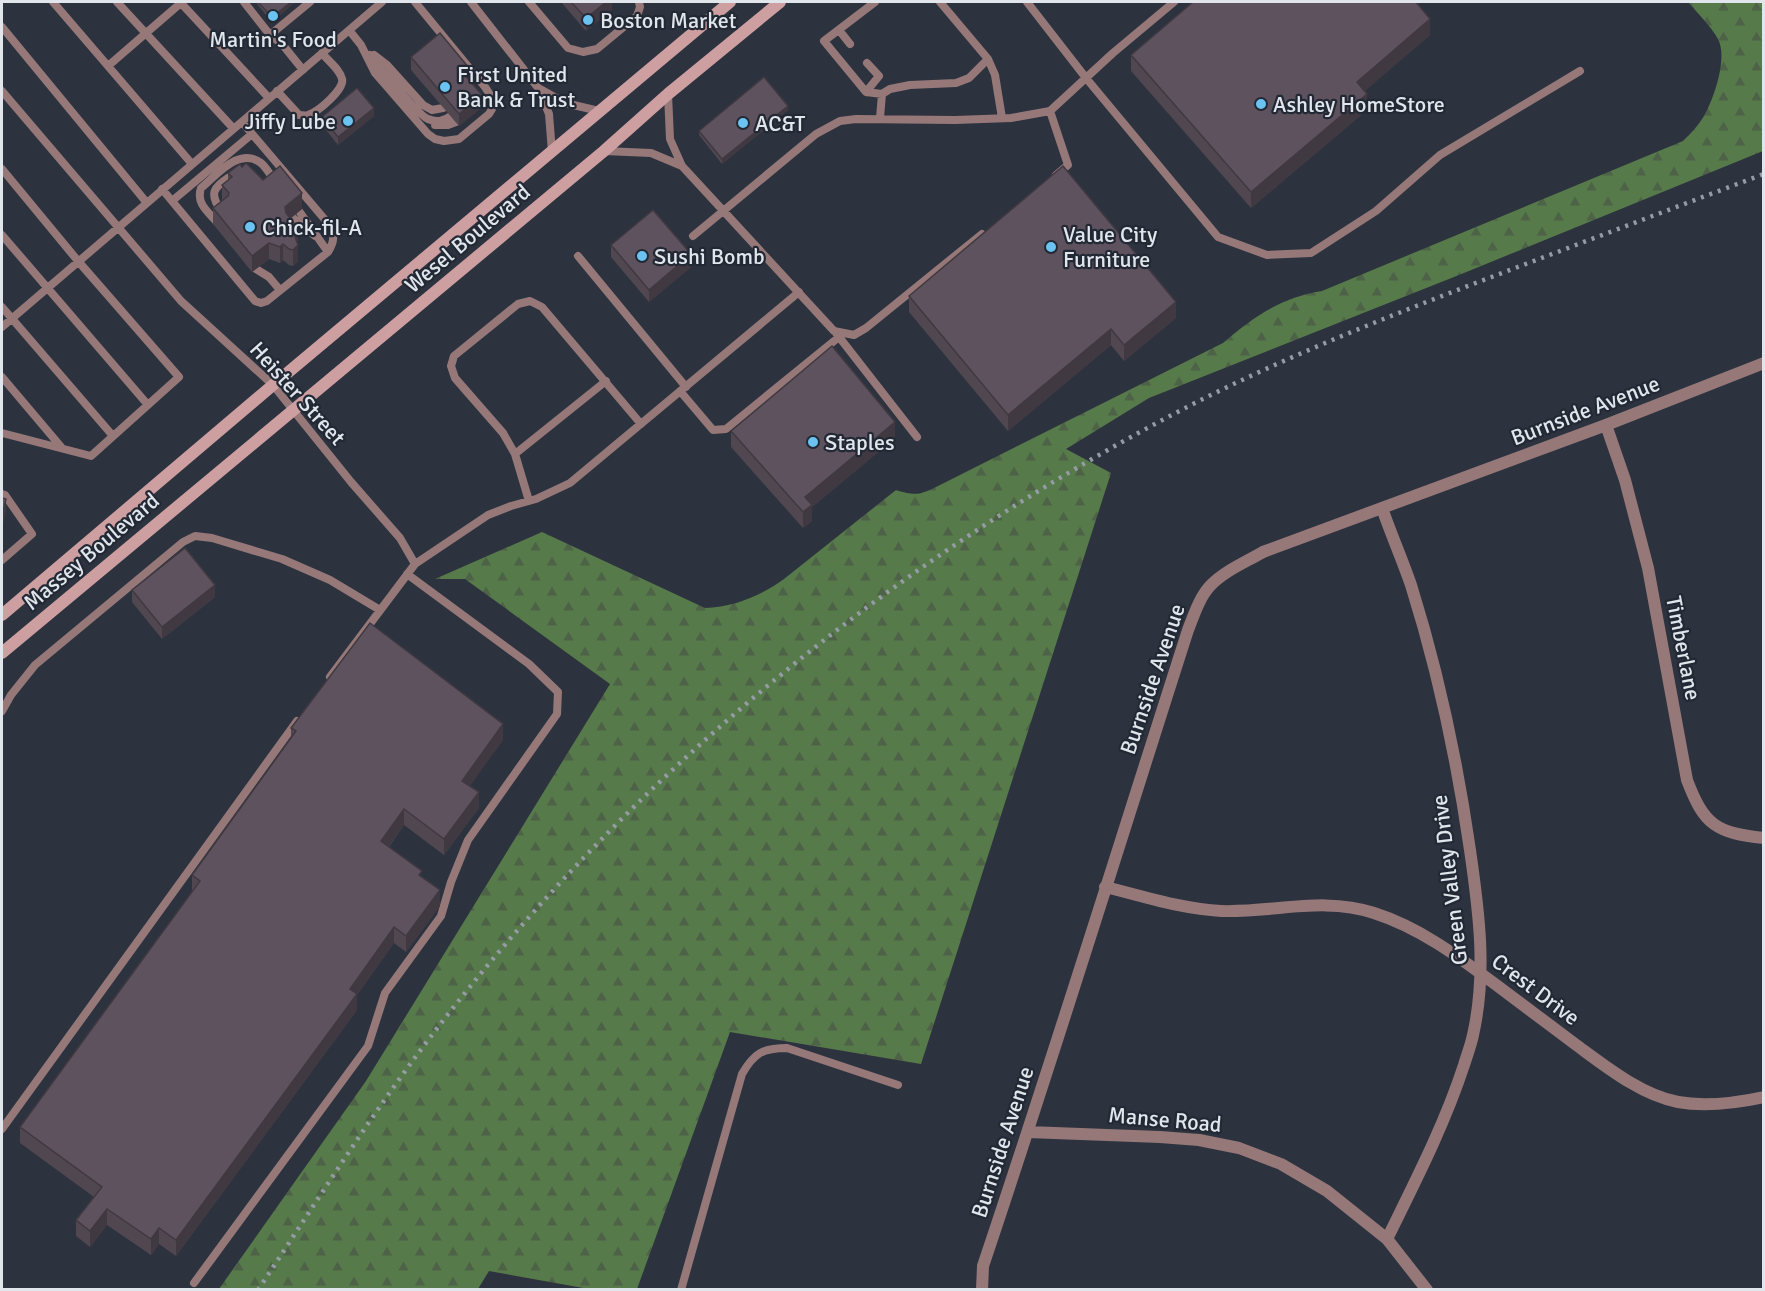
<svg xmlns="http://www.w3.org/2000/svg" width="1765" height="1291" font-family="Signika,sans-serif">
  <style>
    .forest { fill: url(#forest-firs) }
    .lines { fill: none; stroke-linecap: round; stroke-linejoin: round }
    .service { stroke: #967879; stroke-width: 8 }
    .minor { stroke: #967879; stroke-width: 12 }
    .secondary { stroke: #ce9fa1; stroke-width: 12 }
    .rail { stroke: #969ca5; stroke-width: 4.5; stroke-dasharray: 3 6; stroke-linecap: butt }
    .wall { fill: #504750 }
    .shaded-wall { fill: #413941 }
    .building { fill: #5d525d; stroke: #413941; stroke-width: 1.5 }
    .poi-dot { fill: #6ac3f1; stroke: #232934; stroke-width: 2 }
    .labels { text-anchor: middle; stroke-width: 4.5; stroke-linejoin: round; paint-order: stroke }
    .poi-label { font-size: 22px; fill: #e1e6ed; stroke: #232934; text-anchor: start }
    .street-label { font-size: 22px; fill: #e1e6ed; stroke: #232934 }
  </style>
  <defs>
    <pattern id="forest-firs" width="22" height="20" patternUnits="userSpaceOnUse" patternTransform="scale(1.5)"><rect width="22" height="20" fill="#567a49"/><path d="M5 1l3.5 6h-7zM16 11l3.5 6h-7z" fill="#4e6248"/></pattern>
  </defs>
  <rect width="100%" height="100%" fill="#2c333f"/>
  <path class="forest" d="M1688,2H1763V151L1459,275L1149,398L1066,449L1111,473L921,1064L730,1032L637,1289H589L489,1271L478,1289H219L366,1081L610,684L465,579H435L542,532L705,608C734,607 760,596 784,579L896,490C918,497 922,494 942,484L1223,343C1253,317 1282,297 1322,291L1683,141C1691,133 1698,126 1704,116C1714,98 1728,58 1718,39C1711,26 1697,13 1688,2Z"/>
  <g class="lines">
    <path class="service" d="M53,2L192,164
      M117,2L233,128
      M180,2L269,98
      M244,2L270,35L282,44L303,70
      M471,2L539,89L549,114L552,152
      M529,2L568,48L583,52L597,49L637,16L640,7L639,2
      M875,2L824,41L866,92L882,94L880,118
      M940,2L988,59L995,75L1002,118
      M1027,2L1086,78L1218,237L1267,255L1311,253L1376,211L1440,155L1580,71
      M2,27L147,203
      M349,30L361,45L375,73L428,134L435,139L444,141L459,139L489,114L492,109V98L485,87L415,2
      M839,30L850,44
      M270,35L310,2
      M370,55C380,67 417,115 428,119C437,123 443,121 451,116
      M374,55L387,65L423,105L432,110L443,108
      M108,66L182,2
      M540,89L565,103L599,111
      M2,91L181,301L273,385L351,482L400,538L415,564
      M277,91L299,115C302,115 305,116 308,115C318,112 345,89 342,79C340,69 328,61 322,53
      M866,92L879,76L867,63
      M668,94L670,139L682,166L834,331L854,335L866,328L982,234
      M882,94L890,89L910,85L956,83L969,78L988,59
      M1050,111L1068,165L1056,175
      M435,125H448L456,122
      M604,151L651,153L682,166
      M2,169L78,261L179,377L91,456L2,433
      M162,189L255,301L261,303L267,301L328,252C336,239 334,235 327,222L242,122
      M172,201L252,134
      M299,211L328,252
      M222,212C205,189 218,186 236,172
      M292,217L315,236
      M216,221C207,211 196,203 201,188C216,176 239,146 261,163C266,167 271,176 275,181
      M2,235L148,405
      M693,236L816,134L840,121L856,119L955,120L1011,118L1050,111L1113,53L1174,2
      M578,256L686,387
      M256,269L269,277L280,290
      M2,307L113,436
      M2,327L382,2
      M836,333L917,437
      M2,377L62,448
      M680,391L713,430L726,429L839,337
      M515,454L606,381
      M2,494L5,495L32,534L2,560
      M529,501L515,454L503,433L455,378L451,366L454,356L518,304L530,301L542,307L641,424
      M330,677L415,564L488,515L511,506L536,499L570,483L799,292
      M2,711L11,695L35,665L183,542L195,536L212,538L282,559L330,580L380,610
      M2,1129L297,721
      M194,1283L368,1046L385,993L441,916L451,882L468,840L557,714L558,692L529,664L407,574
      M681,1290L742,1074C754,1053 763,1048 787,1048L898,1085"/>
    <path class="minor" d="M1606,425L1625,480L1648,568L1687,780C1704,825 1716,833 1764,838
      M1382,508C1391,534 1402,559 1411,585C1438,671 1457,760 1470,850C1479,912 1487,973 1473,1035C1471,1045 1467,1055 1464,1065C1444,1126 1415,1182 1387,1239
      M1105,887C1143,896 1181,909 1221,911C1272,913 1324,896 1374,913C1421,928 1460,958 1499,987C1524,1006 1550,1025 1575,1044C1605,1066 1641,1095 1678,1102C1705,1107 1736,1103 1764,1097
      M1028,1132L1160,1137L1199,1140L1239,1148L1281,1164L1327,1191L1387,1239L1427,1290
      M982,1290L983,1266C1054,1055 1120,842 1188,630C1194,615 1199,598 1210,586C1224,571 1246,562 1263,552L1606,425L1764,363"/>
    <path class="secondary" d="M2,615L273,385L730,2
      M2,653L604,151L668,94L780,2"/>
    <path class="rail" d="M258,1290C315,1204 370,1116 432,1035C632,773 899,555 1191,405C1291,354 1397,313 1502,273C1589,240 1676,207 1764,174"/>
  </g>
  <path class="wall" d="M257,2H295L272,22L257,4Z
    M561,2H612V9L586,31Z
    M1430,35L1364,91L1367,110L1251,208L1131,71V55Z
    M411,57L469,80L482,107L459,126L411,70Z
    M788,110L722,164L699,135V131Z
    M374,116L338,145L322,125V117Z
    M242,167L263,180L302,209L290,219L298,234V261L293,266L289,265L283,260L280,263L269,259L252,272L213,224V208L222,201V185L228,180V173Z
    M611,245L691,267L649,302L611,257Z
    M909,296L1176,318L1124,361L1111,345L1008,431L909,312Z
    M731,431L895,438L812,507V521L803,528L731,447Z
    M132,590L215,597L162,639L132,602Z
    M291,728L503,740L469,786L479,808L444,855L404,825L389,847L422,878L440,906L406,952L394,943L357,995V1010L176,1256L159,1244L151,1255L107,1225L90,1247L76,1236V1220L94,1197L20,1143V1127L192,892V875L291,738Z"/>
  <path class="shaded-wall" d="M291,2H295L272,22V17Z
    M606,2H612V9L586,31V18Z
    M1430,19V35L1357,98V82Z
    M469,68V80L463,73Z
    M1367,94V110L1251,208V192Z
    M482,95V107L459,126V114Z
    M788,106V110L722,164V159Z
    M374,108V116L338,145V137Z
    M302,193V209L285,223V207Z
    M298,234V261L293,266V250L295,237Z
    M269,243V259L252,272V256Z
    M283,244V260L280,263V247Z
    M691,254V267L649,302V290Z
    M1176,302V318L1124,361V345Z
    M1111,329V345L1008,431V415Z
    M895,422V438L812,507V521L803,528V512L805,497Z
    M6,499V511L2,528V516Z
    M215,585V597L162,639V627Z
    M503,724V740L462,797V781Z
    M479,792V808L444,855V839Z
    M404,809V825L381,857V841Z
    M440,890V906L406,952V936Z
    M394,927V943L357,995V1010L176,1256V1240L350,989Z
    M107,1209V1225L90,1247V1231Z
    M159,1228V1244L151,1255V1239Z"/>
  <path class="building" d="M258,2H291L272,17Z
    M571,2H606L586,18Z
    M1193,2H1416L1430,19L1357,82L1367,94L1251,192L1131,55Z
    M440,33L469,68L463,73L482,95L459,114L411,57Z
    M764,77L788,106L722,159L699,131Z
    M357,88L374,108L338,137L322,117Z
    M246,163L263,180L280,166L302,193L285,207L286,213L294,223L298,234L295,237L298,245L293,250L289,249L283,244L280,247L269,243L252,256L213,208L228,196L229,193L222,185L232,177L228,173L240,164L242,167Z
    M1063,166L1176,302L1124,345L1111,329L1008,415L909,296Z
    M653,210L691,254L649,290L611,245Z
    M832,346L895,422L805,497L812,505L803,512L731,431Z
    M2,498L6,499L2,516Z
    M185,548L215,585L162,627L132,590Z
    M370,623L503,724L462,781L479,792L444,839L404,809L381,841L422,871L419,875L440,890L406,936L394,927L350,989L357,994L176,1240L159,1228L151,1239L107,1209L90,1231L76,1220L102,1187L20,1127L200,881L192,875L296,731L291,728Z"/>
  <g class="poi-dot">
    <circle cx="273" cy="16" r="6"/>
    <circle cx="588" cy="20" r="6"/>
    <circle cx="445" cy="87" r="6"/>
    <circle cx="1261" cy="104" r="6"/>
    <circle cx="348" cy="121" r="6"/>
    <circle cx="743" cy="123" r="6"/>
    <circle cx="250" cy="227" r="6"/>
    <circle cx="1051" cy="247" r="6"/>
    <circle cx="642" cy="256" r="6"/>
    <circle cx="813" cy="442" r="6"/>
  </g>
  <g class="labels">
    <g class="poi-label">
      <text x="600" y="28">Boston Market</text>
      <text x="273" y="47" text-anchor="middle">Martin's Food</text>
      <text x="457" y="82">First United<tspan x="457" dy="25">Bank &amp; Trust</tspan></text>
      <text x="1273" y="112">Ashley HomeStore</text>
      <text x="336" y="129" text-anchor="end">Jiffy Lube</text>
      <text x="755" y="131">AC&amp;T</text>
      <text x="262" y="235">Chick-fil-A</text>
      <text x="1063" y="242">Value City<tspan x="1063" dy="25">Furniture</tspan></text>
      <text x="654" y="264">Sushi Bomb</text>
      <text x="825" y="450">Staples</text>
    </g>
    <g class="street-label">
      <text transform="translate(467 238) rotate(-40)" y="8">Wesel Boulevard</text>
      <text transform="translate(298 393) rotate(48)" y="8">Heister Street</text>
      <text transform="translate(1585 410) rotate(-21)" y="8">Burnside Avenue</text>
      <text transform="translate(91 551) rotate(-40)" y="8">Massey Boulevard</text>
      <text transform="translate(1684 648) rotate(79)" y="8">Timberlane</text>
      <text transform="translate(1152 679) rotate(-71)" y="8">Burnside Avenue</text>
      <text transform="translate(1449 880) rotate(-97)" y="8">Green Valley Drive</text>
      <text transform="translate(1536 989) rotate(37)" y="8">Crest Drive</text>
      <text transform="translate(1165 1119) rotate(5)" y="8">Manse Road</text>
      <text transform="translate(1002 1142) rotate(-72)" y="8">Burnside Avenue</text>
    </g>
  </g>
  <rect width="1765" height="1291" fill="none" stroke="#e1e6ed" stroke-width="6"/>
</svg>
